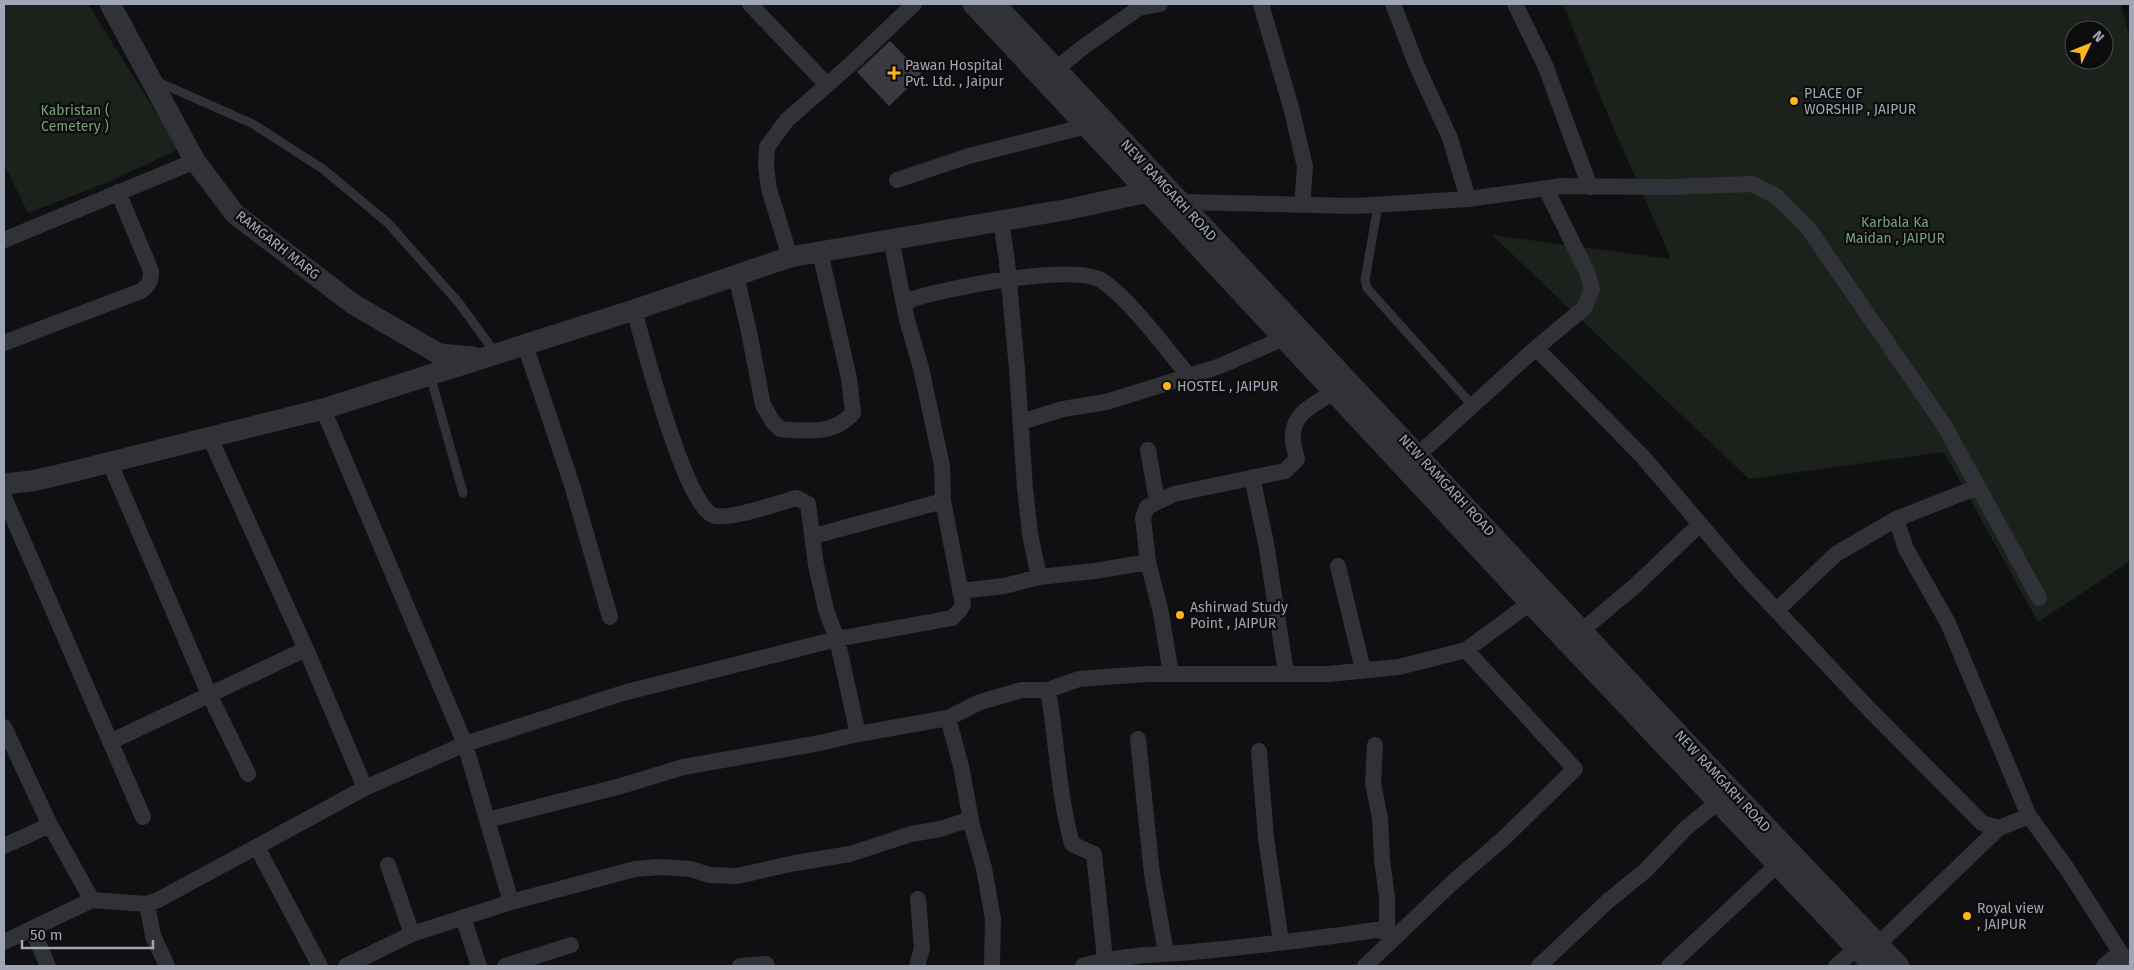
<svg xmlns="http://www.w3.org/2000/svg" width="2134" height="970" font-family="'Fira Sans',sans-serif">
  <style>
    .green { fill: #1a221b; fill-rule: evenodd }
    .building { fill: #3a3b40; stroke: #2a2a2e }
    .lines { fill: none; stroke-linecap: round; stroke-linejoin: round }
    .service { stroke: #313238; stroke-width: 9 }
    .minor { stroke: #313238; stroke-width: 16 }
    .tertiary { stroke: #313238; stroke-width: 21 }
    .poi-dot { fill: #ffb41c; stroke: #0c0c0d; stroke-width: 2 }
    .labels { text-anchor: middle; stroke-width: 4.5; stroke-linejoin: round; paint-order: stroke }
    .poi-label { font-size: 14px; fill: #a0a6b5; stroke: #0c0c0d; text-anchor: start }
    .park-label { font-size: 14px; fill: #75a278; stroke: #0c0c0d }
    .street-label { font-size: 14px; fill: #a0a6b5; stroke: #0c0c0d }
  </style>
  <rect width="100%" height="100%" fill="#101012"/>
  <path class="green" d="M4,4H88L179,149L104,184L28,213L4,164Z
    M1563,4H2121L2130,40V561L2038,622L1944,452L1749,479L1492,235L1671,259L1605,108ZM2074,30H2104V60H2074Z"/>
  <path class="building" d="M890,41L922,74L889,106L857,72Z"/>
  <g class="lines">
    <path class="service" d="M156,81L253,124L323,169L388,223L459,303L496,354
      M1378,205L1365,280L1367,288L1472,405
      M430,375L463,493"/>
    <path class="minor" d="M750,4L827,85
      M1261,4L1292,111L1305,167L1302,205
      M1393,4L1416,64L1450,138L1468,199
      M1515,4L1545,65L1590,187
      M1056,69L1086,45L1139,8L1160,4
      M897,180L969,156L1087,126
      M1181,202L1356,206L1468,199L1562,186L1670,187L1752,184L1776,196L1808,228L1944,425L2039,598
      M1001,220L1007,262L1017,369L1025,488L1030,534L1039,577L1095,571L1148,562L1143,518L1147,507L1174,494L1285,471L1297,459C1295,451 1292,443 1293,435C1293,412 1317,403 1334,392
      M891,239L907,320L921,368L942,466L943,501
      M4,240L195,161
      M790,257L769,189L766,167L767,147L787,120L851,64L914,4
      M736,276L748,327L763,405L773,422L780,429C807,431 834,435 853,413L849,378L820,252
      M904,305C911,297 925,296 935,293C968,285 1078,263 1104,282C1133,303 1165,348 1189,376
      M634,310C643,342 686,511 715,516C734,519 777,503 797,498L808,504L816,565L826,610L837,639L858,734L948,718L980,702L1022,690H1048L1079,679L1147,674H1329L1399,667L1466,650
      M4,343L141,291C149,285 151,281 151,271L118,192
      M525,345L572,485L610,617
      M1536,348L1584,308L1592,290L1588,274L1546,189
      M323,409L465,744L511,902L412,934L346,966
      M1021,422L1063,409L1106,402L1161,385L1220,366L1284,338
      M210,438L306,649L365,788
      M1148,450L1157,501
      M1418,455L1536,348L1643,457L1745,577L1868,708L1982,823L1999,828L2029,816L2068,870L2129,966
      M109,461L209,694L248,774
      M1252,477L1266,543L1286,673
      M4,497L143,817
      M1896,519L1906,549L1948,623L2029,816
      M1148,562L1161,613L1171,674
      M1338,566L1363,670
      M960,591L1004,586L1039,577
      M1777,610L1836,554L1896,519L1978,487
      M1573,638L1636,585L1700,524
      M1048,690C1057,741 1058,793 1072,844L1094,854L1105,959
      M948,718L961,766L972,826L984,868L993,919L992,966
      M4,727L50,825L92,900L4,942
      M1138,739L1152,874L1166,953
      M110,742L306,649
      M1375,745L1373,783L1380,818L1382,860L1387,897V932
      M1259,751L1266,838L1281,942
      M487,820L621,786L683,767L820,743L858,734
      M4,846L50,825
      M257,847L320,966
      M388,865L412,934
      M92,900L147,904L158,900L365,788L465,744L623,693L837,639L952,618L960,610L963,604L943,501L814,536
      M511,902L635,869L660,867L691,869L709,875L737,876L795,863L850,854L911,834L940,829L971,819
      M147,904L153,936L167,966
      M463,917L479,966
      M32,929L48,966
      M1870,952L1999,828
      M505,966L571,945
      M740,966L766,964L767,966
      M917,966L922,948L918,899
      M1083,966C1119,955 1155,955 1193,952C1254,946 1315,939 1376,930L1399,934
      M1365,966L1452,883L1503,839L1575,769L1466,650L1530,603
      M1539,966L1608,901L1646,870L1686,828L1718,802
      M1669,966L1777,865
      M1836,966L1856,949
      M2104,966L2120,952"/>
    <path class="tertiary" d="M110,4L195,161L235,214L353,304L439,354L473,357
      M973,4L1530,603L1873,966
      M995,4L1698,755L1899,966
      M4,484L32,481L67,473L323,409L634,310L790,257L1070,209L1148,192L1159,196"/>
  </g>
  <g class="poi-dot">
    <path d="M891.5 65.5h5v5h5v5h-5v5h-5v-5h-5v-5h5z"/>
    <circle cx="1794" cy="101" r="5"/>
    <circle cx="1167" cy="386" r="5"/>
    <circle cx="1180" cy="615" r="5"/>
    <circle cx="1967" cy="916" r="5"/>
  </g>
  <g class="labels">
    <g class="poi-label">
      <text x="905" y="70">Pawan Hospital<tspan x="905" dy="16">Pvt. Ltd. , Jaipur</tspan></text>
      <text x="1804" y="98">PLACE OF<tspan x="1804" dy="16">WORSHIP , JAIPUR</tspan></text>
      <text x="1177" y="391">HOSTEL , JAIPUR</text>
      <text x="1190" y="612">Ashirwad Study<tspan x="1190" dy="16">Point , JAIPUR</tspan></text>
      <text x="1977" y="913">Royal view<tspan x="1977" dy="16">, JAIPUR</tspan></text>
    </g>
    <g class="park-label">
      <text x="75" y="115">Kabristan (<tspan x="75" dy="16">Cemetery )</tspan></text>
      <text x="1895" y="227">Karbala Ka<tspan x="1895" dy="16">Maidan , JAIPUR</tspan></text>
    </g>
    <g class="street-label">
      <text transform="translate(1169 190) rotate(47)" y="5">NEW RAMGARH ROAD</text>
      <text transform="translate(278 245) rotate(38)" y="5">RAMGARH MARG</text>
      <text transform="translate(1447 485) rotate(47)" y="5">NEW RAMGARH ROAD</text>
      <text transform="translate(1723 781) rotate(47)" y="5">NEW RAMGARH ROAD</text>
    </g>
  </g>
  <rect width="2134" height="970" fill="none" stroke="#a0a6b5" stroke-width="10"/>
  <g transform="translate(2089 45) rotate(47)"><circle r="24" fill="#0c0c0d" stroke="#474a50"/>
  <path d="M0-4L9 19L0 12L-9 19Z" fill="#ffb41c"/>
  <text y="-8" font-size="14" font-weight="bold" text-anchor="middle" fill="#a0a6b5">N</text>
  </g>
  <path d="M22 940v8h131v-8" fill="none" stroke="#a0a6b5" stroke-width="2.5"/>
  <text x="30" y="940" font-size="15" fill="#a0a6b5" stroke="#0c0c0d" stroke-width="4" paint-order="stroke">50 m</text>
</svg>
